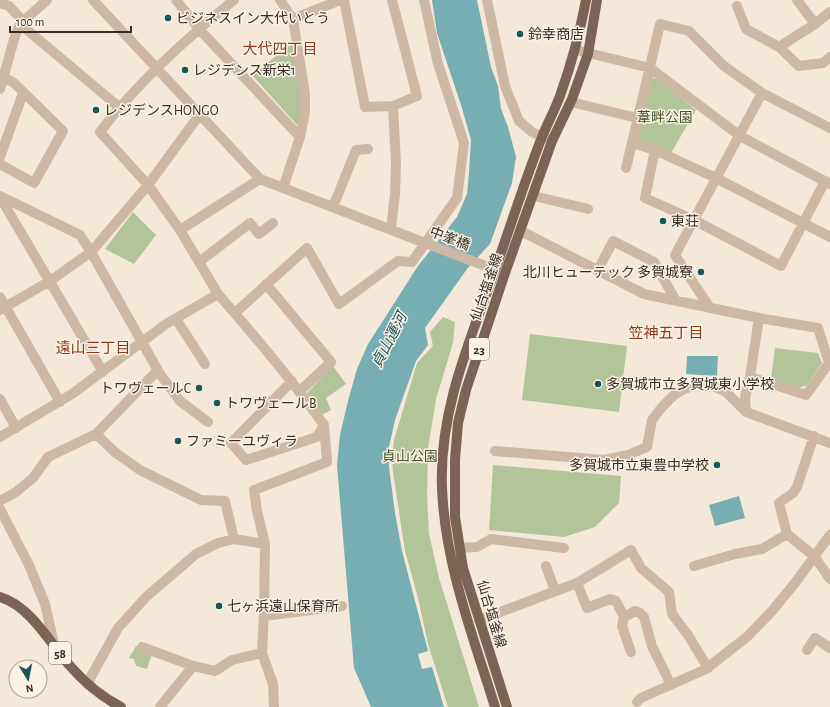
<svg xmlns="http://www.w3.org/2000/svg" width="830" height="707" font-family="'Alegreya Sans','Noto Sans JP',sans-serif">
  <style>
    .green { fill: #b3c498 }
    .water { fill: #76aeb3 }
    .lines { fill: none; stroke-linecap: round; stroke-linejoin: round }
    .minor { stroke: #cdb8a4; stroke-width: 10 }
    .major { stroke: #7b6456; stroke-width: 10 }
    .minor-bridge { stroke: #cdb8a4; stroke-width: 10 }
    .poi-dot { fill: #18555d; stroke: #fbf2e6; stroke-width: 1.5 }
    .labels { text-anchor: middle; stroke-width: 3; stroke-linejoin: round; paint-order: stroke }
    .shield { fill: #fbf2e6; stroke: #726760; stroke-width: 1 }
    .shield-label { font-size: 13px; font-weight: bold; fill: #372c26 }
    .poi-label { font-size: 14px; fill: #372c26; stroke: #fbf2e6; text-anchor: start }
    .park-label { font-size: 14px; fill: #445828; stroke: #fbf2e6 }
    .street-label { font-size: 14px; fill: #372c26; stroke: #fbf2e6 }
    .neighbourhood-label { font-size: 15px; fill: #8e3918; stroke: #fbf2e6 }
    .water-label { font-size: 15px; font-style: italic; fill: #18555d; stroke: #fbf2e6 }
  </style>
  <rect width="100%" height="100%" fill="#f4e8d9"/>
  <path class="green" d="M292,43L303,110L297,125L252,75Z
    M652,78L658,79L696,110L671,153L640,144L637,138Z
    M133,212L156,235L134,264L105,249Z
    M443,317L455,322L453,343L436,399L428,449L427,496L429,534L439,578L479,707H448L428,644L418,598L405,551L393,472L392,455L394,440L417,363L433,346L430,332Z
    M530,334L627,346L619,412L522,400Z
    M775,348L818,353L822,363L807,385L798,388L771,379Z
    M333,366L346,384L326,398L331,410L322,415L307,393Z
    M493,465L621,476L619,503L595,527L564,537L489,530Z
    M136,646L153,651L147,669L136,666L134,659L129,658Z"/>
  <path class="water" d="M432,0H477L491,67L498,86L501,109L508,127L516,157L512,183L490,244L467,269L425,328L428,345L416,361L395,420L389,447V467L395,513L402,551L428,651L418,654L422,669L432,667L444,707H371L354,668L337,465L340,435L348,401L357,369L368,344L418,266L457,217L467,194L469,173L471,140L462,108L437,33Z
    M687,356H718L717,376L686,374Z
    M739,496L745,518L715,526L709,505Z"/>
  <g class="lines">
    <path class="minor" d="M93,0L260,179L407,236
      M176,0L199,29L300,137
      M280,0L293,19L305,94V112L300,137L283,188
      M344,0L365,107L393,106
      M487,0L505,86L519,121L532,132L550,140
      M797,0L815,24
      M0,3L9,6L23,21
      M737,6L746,29L779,47
      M830,12L815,24L779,47L799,66L823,63L830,57
      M293,19L340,0
      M20,24L119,107
      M576,50L650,68L740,136L830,184
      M0,89L15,36L20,24L47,0
      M571,102L637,118
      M655,150L716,178L830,237
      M0,157L23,93
      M0,164L34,183L63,131L14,83L4,77
      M626,168L632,143
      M825,181L781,266L694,220L645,198L655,150L632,143L660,24L689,31L724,66L762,93L830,128
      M0,196L80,235L91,252L160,374L180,401L208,422
      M534,196L588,209
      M0,197L103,372
      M333,207L356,150L368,149
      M391,229L395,194L396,164L393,106L417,96L392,0
      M180,230L260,179
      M521,231L644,294L759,318
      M199,262L250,223L259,234L273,223
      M598,270L613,241L654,262L676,301
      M266,284L331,362L300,391
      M218,294C255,336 291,379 324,425
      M0,297L60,402
      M710,308L675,255L762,93
      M0,310L50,281L91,252L148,185L200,114
      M235,313L307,248L339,304L398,261L412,262L457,198L464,143L438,64L424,0
      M176,319L205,364
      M0,399L16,428
      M746,412L745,397L750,377L759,318L818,328L829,363L806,395L750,377
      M96,434L116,453L140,470L201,500L225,501L234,539
      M814,436L797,487L793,493L779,503L787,534L814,556L830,579
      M0,437L72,394L166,324L218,294L180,230L148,185L100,132C138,82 185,40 234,0
      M495,451L604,460L628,455L647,447L652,420L662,407L674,395L684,389L697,385L715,387L726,392L746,412L830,443
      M0,501L16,492L33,478L48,457L96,434L158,370
      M0,509L29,565L45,604L54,644
      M460,548L477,547L491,539L564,548
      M546,566L555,591
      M694,566L735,554L762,549L787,534
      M577,583L587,608L610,599L616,601L624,617L622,626L631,652
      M264,616L342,606
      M624,617L635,611L640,613L644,617L652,646L671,685
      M479,620L577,583L631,550L641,568L669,592L672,614L688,635L708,668
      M142,647L193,666L215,671L232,660L262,653L273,684L274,707
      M807,650L815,638L830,648
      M262,653L264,613L265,544
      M87,684L118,628L146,597L196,554L218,543L234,539L265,544L257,511L254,490L327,462L324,425L317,437L246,460L231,443L292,381
      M637,702L641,698L706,669L748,636L772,611L795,583L830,535
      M160,707L193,666"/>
    <path class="major" d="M0,597C31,606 51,645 71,667C86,684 102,697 121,707
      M495,707C473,636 445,564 442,488C439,416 466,350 490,284C508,235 523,185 542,137C548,122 556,108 561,93C572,62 580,32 586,0
      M507,707L463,568L455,517V460L458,423L466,390L505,273L552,141L572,99L588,54L597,0"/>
    <path class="minor-bridge" d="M407,236L483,265"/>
  </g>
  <g class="poi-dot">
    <circle cx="168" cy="18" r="4"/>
    <circle cx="520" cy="34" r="4"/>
    <circle cx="185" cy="70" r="4"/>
    <circle cx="96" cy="110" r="4"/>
    <circle cx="663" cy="221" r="4"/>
    <circle cx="701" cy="272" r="4"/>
    <circle cx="598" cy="384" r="4"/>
    <circle cx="199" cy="388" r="4"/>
    <circle cx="217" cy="403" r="4"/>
    <circle cx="178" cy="441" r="4"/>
    <circle cx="717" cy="465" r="4"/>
    <circle cx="219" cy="606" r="4"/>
  </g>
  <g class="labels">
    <g class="shield">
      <rect x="469" y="338" width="20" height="22" rx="3"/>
      <rect x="49" y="642" width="22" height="22" rx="3"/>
    </g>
    <g class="shield-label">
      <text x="479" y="354">23</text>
      <text x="60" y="658">58</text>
    </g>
    <g class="poi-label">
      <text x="176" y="23">ビジネスイン大代いとう</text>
      <text x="528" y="39">鈴幸商店</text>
      <text x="193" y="75">レジデンス新栄1</text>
      <text x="104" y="115">レジデンスHONGO</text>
      <text x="671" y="226">東荘</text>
      <text x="693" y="277" text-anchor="end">北川ヒューテック 多賀城寮</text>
      <text x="606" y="389">多賀城市立多賀城東小学校</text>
      <text x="191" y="393" text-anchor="end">トワヴェールC</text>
      <text x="225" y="408">トワヴェールB</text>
      <text x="186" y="446">ファミーユヴィラ</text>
      <text x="709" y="470" text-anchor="end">多賀城市立東豊中学校</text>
      <text x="227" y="611">七ヶ浜遠山保育所</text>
    </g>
    <g class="park-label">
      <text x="665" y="122">葦畔公園</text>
      <text x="410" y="461">貞山公園</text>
    </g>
    <g class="street-label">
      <text transform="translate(450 238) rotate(21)" y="5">中峯橋</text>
      <text transform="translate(486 287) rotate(-71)" y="5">仙台塩釜線</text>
      <text transform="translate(492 614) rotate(73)" y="5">仙台塩釜線</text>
    </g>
    <g class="neighbourhood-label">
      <text x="280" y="54">大代四丁目</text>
      <text x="666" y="338">笠神五丁目</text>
      <text x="93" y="353">遠山三丁目</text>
    </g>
    <g class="water-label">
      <text transform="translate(389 340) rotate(-63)" y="5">貞山運河</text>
    </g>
  </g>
  <g transform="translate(28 679) rotate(170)"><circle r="19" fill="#fbf2e6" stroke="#ada399"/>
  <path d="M0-3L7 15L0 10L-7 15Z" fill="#18555d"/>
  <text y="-6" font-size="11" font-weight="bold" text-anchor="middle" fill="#372c26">N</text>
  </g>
  <path d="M10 26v6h121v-6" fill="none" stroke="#372c26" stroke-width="2"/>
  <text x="16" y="26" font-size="12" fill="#372c26" stroke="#fbf2e6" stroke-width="3" paint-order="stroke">100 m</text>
</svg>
